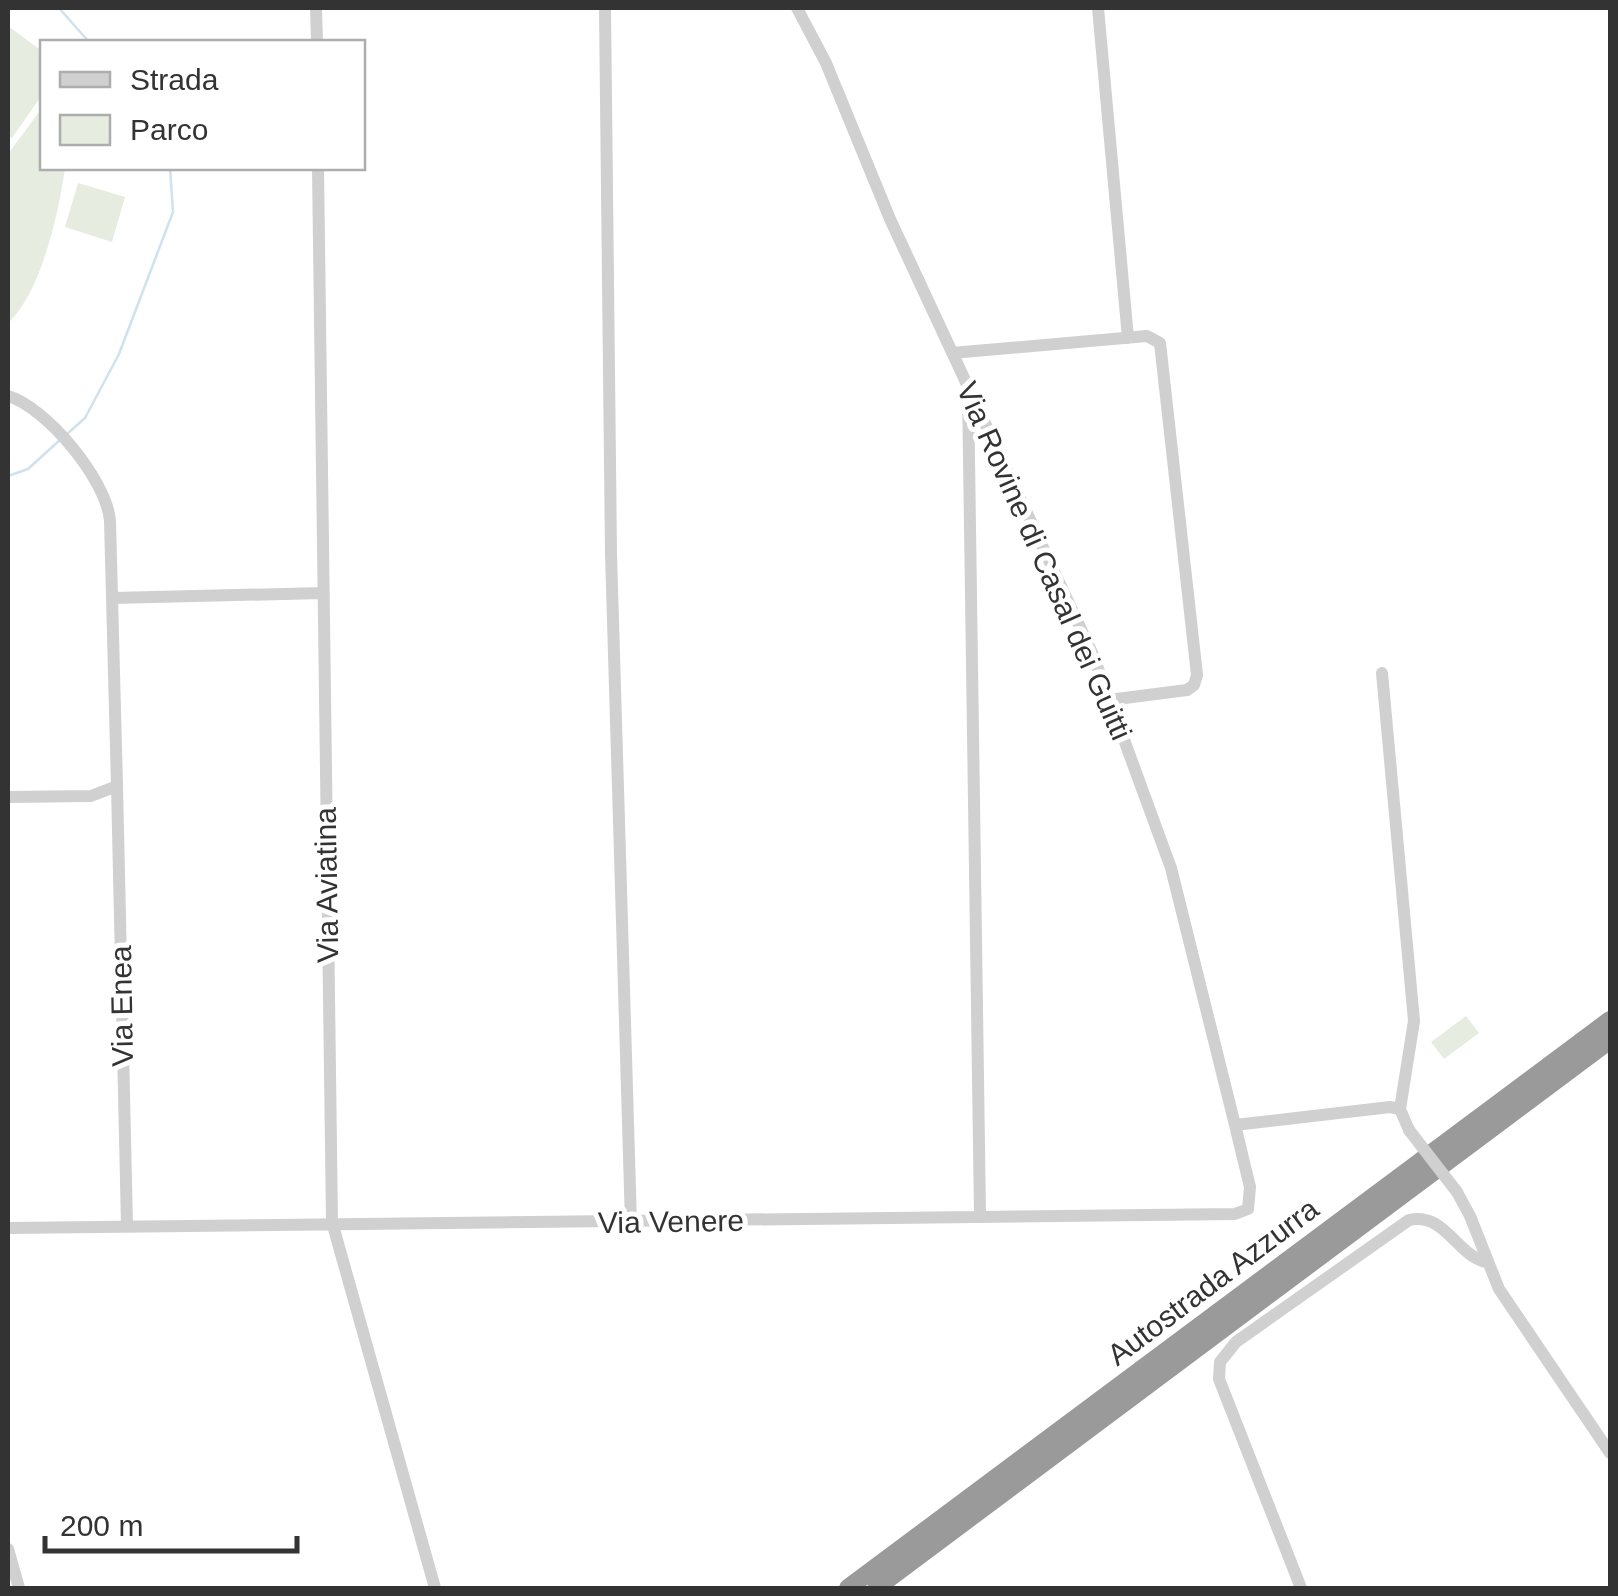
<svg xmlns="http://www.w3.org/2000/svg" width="1618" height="1596" font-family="Helvetica,sans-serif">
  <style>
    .green { fill: #e6ecdf }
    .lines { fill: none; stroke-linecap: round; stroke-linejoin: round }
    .stream { stroke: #cfe2ee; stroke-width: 2.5 }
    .minor { stroke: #d0d0d0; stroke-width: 12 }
    .highway { stroke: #9a9a9a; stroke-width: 18 }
    .minor-bridge { stroke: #d0d0d0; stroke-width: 12 }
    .labels { text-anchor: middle; stroke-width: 10; stroke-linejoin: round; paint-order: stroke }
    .street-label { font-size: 30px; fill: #333; stroke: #fff }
  </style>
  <rect width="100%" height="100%" fill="#fff"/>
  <path class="green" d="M8,26L42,51V95L12,138L8,135Z
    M42,108V168H65C59,212 41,293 8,323V154Z
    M78,183L125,197L112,242L65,227Z
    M1466,1016L1479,1033L1444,1059L1431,1042Z"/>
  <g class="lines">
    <path class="stream" d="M59,8L89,42
      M67,434L85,418L119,354L173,212L170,168
      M8,476L28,469L61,439"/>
    <path class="minor" d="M316,8L317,42
      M605,8L611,554L631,1223
      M797,8L826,63L890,219L1093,655L1171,868L1235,1125L1390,1107L1400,1109L1409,1130
      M1098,8L1128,338
      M318,168L332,1222L435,1588
      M952,353L1147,336L1160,343L1197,675L1194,685L1187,690L1109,700
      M968,389L980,1215
      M8,396C46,407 107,480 110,521L117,786L91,796L8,797
      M113,598L323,593
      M1382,673L1414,1021L1400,1109
      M117,786L127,1225
      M1457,1192L1470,1216L1499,1289L1610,1453
      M8,1228L1235,1214L1248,1209L1250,1187L1235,1125
      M8,1549L19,1588
      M1301,1588L1219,1379L1220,1362L1236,1342L1409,1220C1445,1212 1456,1255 1486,1262"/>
    <path class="highway" d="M848,1588L1610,1020
      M876,1588L1610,1040"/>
    <path class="minor-bridge" d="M1409,1130L1457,1192"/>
  </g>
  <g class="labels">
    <g class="street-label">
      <text transform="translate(1044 561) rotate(66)" y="10">Via Rovine di Casal dei Guitti</text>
      <text transform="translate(327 885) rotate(-91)" y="10">Via Aviatina</text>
      <text transform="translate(122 1006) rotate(-91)" y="10">Via Enea</text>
      <text transform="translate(671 1222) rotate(-1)" y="10">Via Venere</text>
      <text transform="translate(1213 1282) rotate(-37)" y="10">Autostrada Azzurra</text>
    </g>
  </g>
  <rect width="1618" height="1596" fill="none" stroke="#333333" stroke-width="20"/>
  <rect x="40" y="40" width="325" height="130" fill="#ffffff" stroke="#adadad" stroke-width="2.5"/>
  <rect x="60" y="72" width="50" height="15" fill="#d0d0d0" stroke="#adadad" stroke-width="2.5"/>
  <text x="130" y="90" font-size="30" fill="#333333">Strada</text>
  <rect x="60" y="115" width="50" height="30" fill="#e6ecdf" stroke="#adadad" stroke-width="2.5"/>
  <text x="130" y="140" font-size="30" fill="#333333">Parco</text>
  <path d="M45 1536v15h252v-15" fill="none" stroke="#333333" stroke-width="5"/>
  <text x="60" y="1536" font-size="30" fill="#333333" stroke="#ffffff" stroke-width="8" paint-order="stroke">200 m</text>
</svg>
